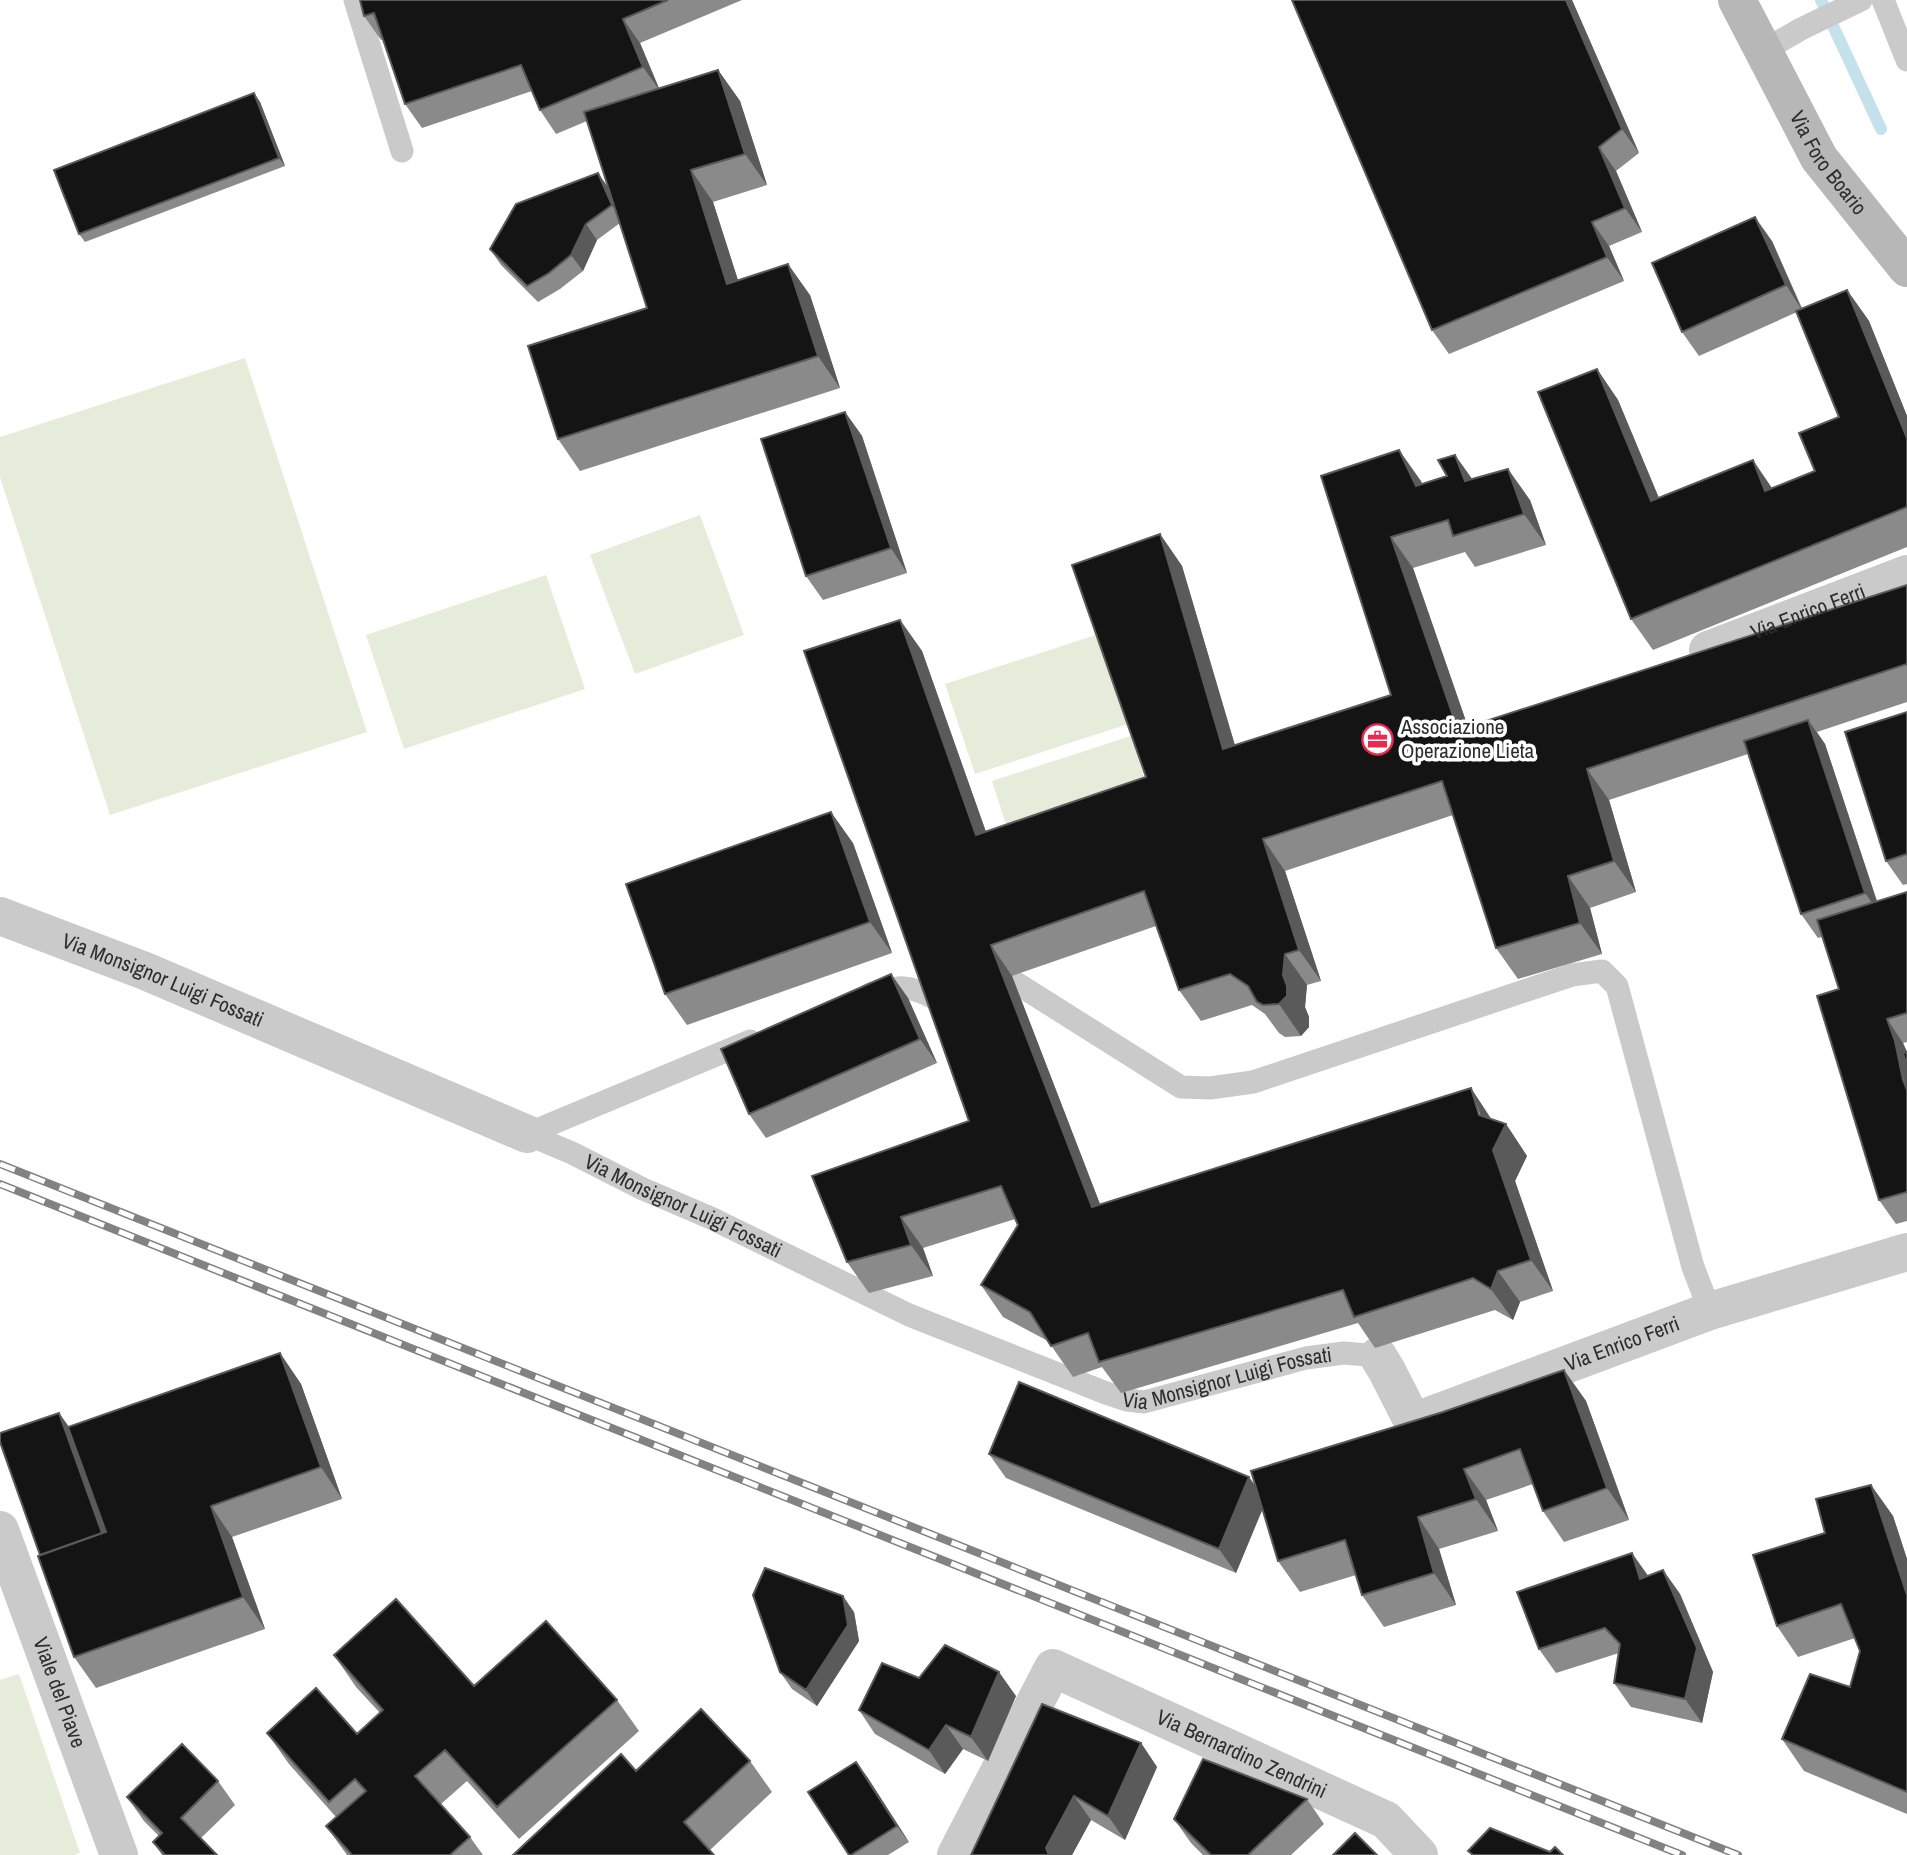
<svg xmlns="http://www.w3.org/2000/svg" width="1907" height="1855" font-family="'Archivo Narrow',sans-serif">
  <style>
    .pitch { fill: #e6ecda }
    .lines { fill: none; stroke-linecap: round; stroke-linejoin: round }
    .stream { stroke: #c5e2ec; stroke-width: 12 }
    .lane { stroke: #cacaca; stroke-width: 23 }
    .street { stroke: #cacaca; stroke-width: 38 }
    .secondary { stroke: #b7b7b7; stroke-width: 38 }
    .rail-casing { stroke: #828282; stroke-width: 8 }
    .rail { stroke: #fff; stroke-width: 5; stroke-dasharray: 16; stroke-linecap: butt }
    .wall { fill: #8a8a8a }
    .shaded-wall { fill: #5a5a5a }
    .building { fill: #141414; stroke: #5a5a5a; stroke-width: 2 }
    .labels { text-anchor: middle; stroke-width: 7; stroke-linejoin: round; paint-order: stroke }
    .street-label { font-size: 21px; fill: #2d2d2d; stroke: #fff }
    .poi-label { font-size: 21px; fill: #2d2d2d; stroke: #fff; text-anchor: start }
  </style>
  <rect width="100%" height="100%" fill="#fff"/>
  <path class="pitch" d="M245,358L367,732L110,815L0,477V437Z
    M700,515L744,635L635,674L590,555Z
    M546,575L585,689L404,749L366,635Z
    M1099,634L1128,724L975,774L945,684Z
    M1131,736L1148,790L1009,834L992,781Z
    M19,1674L80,1853L74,1855H0V1680Z"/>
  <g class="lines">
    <path class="stream" d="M1821,0L1881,129"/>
    <g class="lane">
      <path d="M355,0L402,151"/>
      <path d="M1883,0L1907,60"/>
      <path d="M1763,51L1801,29L1861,0"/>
      <path d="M1016,983L1181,1087L1210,1088L1253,1082L1572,975L1602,971L1617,986L1693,1267L1710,1311"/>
      <path d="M870,994C900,986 908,984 936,999"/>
      <path id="s1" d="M527,1134L572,1153L643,1189L711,1218L909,1315L1106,1393L1127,1400L1144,1402L1306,1358L1344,1353L1378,1356"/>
      <path d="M527,1134L750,1041"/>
    </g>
    <g class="street">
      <path id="s2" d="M1708,650L1907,574"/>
      <path id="s3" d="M0,916L145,971L527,1134"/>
      <path id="s4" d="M1378,1356L1387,1371L1413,1422L1710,1311L1907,1252"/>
      <path id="s5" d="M0,1530L119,1855"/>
      <path id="s6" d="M956,1855L1053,1668L1386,1820L1419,1855"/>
    </g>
    <path class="secondary" id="s7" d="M1737,0L1819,158L1907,268"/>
    <defs>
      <path id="rail" d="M0,1164L1738,1855
        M0,1184L1682,1855"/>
    </defs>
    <use href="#rail" class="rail-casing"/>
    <use href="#rail" class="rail"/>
  </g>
  <path class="wall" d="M360,0H742L640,43L659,88L718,70L740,101L767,185L713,202L738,280L810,295L840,388L580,471L558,439L647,308L620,223L597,240L583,271L560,289L538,302L501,265L490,249L609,188L587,121L556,134L540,110L532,91L422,128L405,104L383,39L381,40L364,16Z
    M1292,0H1572L1639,153L1616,171L1642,232L1609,246L1624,281L1449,354L1432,330Z
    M254,93L260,102L285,166L85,242L79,234Z
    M1772,241L1802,308L1847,290L1869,321L1907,416V547L1653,650L1631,619L1597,369L1618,400L1659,498L1772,488L1815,471L1839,417L1797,312L1699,356L1682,332Z
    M845,412L862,436L907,573L823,600L806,576Z
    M1399,450L1422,484L1447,476L1455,455L1472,479L1530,500L1546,545L1475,567L1465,552L1413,568L1468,727L1907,585V702L1817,732L1825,744L1877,901L1907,892V1042L1903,1043L1907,1052V1221L1896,1224L1879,1200L1839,989L1822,937L1818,938L1801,914L1748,754L1609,800L1636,892L1590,908L1602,954L1518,979L1496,948L1453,815L1285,871L1321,981L1307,985L1305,1007L1309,1017V1027L1301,1036L1285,1037L1279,1033L1265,1014L1252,1005L1201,1021L1179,990L1156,926L1012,976L1100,1204L1492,1119L1506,1124L1527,1156L1515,1181L1553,1291L1520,1302L1513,1320L1495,1310L1375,1348L1358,1323L1121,1393L1102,1367L1073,1377L1048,1341L1003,1317L981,1285L1018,1225L1015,1219L923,1248L933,1276L869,1293L847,1262L969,1121L900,620L922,651L986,832L1146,777L1160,534L1182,566L1235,745L1391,695L1321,476Z
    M1907,712V884L1903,885L1886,861Z
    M853,843L892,953L687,1025L665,994Z
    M891,974L908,998L937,1063L766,1138L749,1114Z
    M280,1353L301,1384L342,1499L232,1537L265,1629L96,1688L74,1657L40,1555L59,1413L69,1427Z
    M1564,1370L1586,1401L1629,1520L1564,1542L1543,1511L1533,1484L1486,1500L1498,1531L1439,1549L1456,1605L1384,1627L1362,1595L1356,1575L1300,1592L1278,1561L1262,1509L1236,1573L1006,1478L989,1454L1249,1477L1255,1486L1443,1412Z
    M1871,1485L1893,1516L1907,1559V1814L1804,1771L1782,1739L1850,1687L1860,1651L1855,1638L1798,1657L1777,1626L1825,1533Z
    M1663,1570L1680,1594L1713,1672L1702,1723L1631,1707L1614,1683L1619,1653L1556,1673L1539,1649L1648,1576Z
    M854,1612L859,1641L817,1706L792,1689L780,1672Z
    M334,1655L474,1686L617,1700L639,1731L519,1839L467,1781L441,1804L470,1837L483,1855H347L326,1826L336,1817L289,1764L267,1733L357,1734L380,1713L356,1687Z
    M919,1678L1016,1696L988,1761L963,1749L945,1774L875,1734L859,1710Z
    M1141,1743L1157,1767L1125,1840L1091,1820L1072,1855H971Z
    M750,1761L772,1792L710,1850L636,1771Z
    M856,1762L909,1842L888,1855H849Z
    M218,1781L235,1805L201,1838L217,1855H162L153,1842L159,1836L144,1821L127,1797Z
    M1307,1799L1324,1824L1291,1855H1203L1191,1843L1174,1819Z"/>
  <path class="shaded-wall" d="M1566,0H1572L1639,153L1622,129Z
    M623,19L640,43L660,91L643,67Z
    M718,70L740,101L767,185L745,154Z
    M254,93L260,102L285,166L279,158Z
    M1599,147L1616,171L1642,232L1625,208Z
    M691,170L713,202L749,315L727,284Z
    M598,173L610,190L623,221L612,205Z
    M1755,217L1772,241L1802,310L1786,285Z
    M1592,222L1609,246L1624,281L1607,257Z
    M586,224L597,240L583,271L571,255Z
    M788,264L810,295L840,388L818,356Z
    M1847,290L1869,321L1907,416V438Z
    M1597,369L1618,400L1673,532L1651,501Z
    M845,412L862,436L907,573L891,548Z
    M1399,450L1421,481L1437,517L1416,486Z
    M1455,455L1477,486L1465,481Z
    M1753,460L1774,491H1765Z
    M1508,469L1530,500L1546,545L1524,514Z
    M1160,534L1182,566L1245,780L1223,749Z
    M1391,537L1413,568L1480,762L1458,730Z
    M900,620L922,651L998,866L976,835Z
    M1808,720L1825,744L1882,917L1865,893Z
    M1587,769L1609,800L1636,892L1614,861Z
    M831,812L853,843L892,953L870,922Z
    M1263,839L1285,871L1321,981L1299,950Z
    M1568,876L1590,908L1602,954L1580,923Z
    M991,945L1012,976L1113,1238L1092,1207Z
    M1285,954L1307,985L1305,1007L1309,1017V1027L1301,1036L1279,1004Z
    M891,974L908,998L937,1063L920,1039Z
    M1887,1019L1903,1043L1907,1052V1090Z
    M1471,1088L1492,1120L1506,1124L1527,1156L1515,1181L1553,1291L1531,1260Z
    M901,1217L923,1248L933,1276L911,1245Z
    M1498,1271L1520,1302L1513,1320L1491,1289Z
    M280,1353L301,1384L342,1499L321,1467Z
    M1564,1370L1586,1401L1629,1520L1607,1488Z
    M59,1413L76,1437L121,1565L104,1541Z
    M1464,1469L1486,1500L1498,1531L1476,1499Z
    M1249,1477L1266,1501L1236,1573L1219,1549Z
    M1871,1485L1893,1516L1907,1559V1595Z
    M211,1506L232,1537L265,1629L243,1597Z
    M1418,1517L1439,1549L1456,1605L1434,1573Z
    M1632,1553L1649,1577L1640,1579Z
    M1663,1570L1680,1594L1713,1672L1702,1723L1685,1699Z
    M843,1596L854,1612L859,1641L817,1706L806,1690Z
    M999,1672L1016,1696L988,1761L971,1737Z
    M946,1725L963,1749L945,1774L929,1750Z
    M1141,1743L1157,1767L1125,1840L1108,1816Z
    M856,1762L868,1778L909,1842L897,1826Z
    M1074,1796L1091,1820L1072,1855H1049L1046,1848Z"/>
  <path class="building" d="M360,0H668L623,19L643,67L540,110L521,65L405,104L374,13L364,16Z
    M1292,0H1566L1622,129L1599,147L1625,208L1592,222L1607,257L1432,330Z
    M718,70L745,154L691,170L727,284L788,264L818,356L558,439L528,346L647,308L584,112Z
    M254,93L279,158L79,234L54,170Z
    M598,173L612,205L586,224L571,255L549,273L527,286L490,249L516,204Z
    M1755,217L1786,285L1682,332L1652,263Z
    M1847,290L1907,438V507L1631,619L1538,392L1597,369L1651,501L1753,460L1765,491L1815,471L1799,433L1839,417L1796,311Z
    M845,412L891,548L806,576L761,439Z
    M1399,450L1416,486L1447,476L1438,460L1455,455L1465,481L1508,469L1524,514L1453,536L1448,520L1391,537L1458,730L1907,585V664L1587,769L1614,861L1568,876L1580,923L1496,948L1442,781L1263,839L1299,950L1285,954L1283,975L1287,986V996L1279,1004L1263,1005L1257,1002L1248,986L1230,974L1179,990L1144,891L991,945L1092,1207L1471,1088L1479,1115L1506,1124L1493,1150L1531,1260L1498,1271L1491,1289L1473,1278L1354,1317L1343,1290L1099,1362L1088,1333L1051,1346L1030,1312L981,1285L1018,1225L1001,1186L901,1217L911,1245L847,1262L812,1176L969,1121L804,651L900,620L976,835L1146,777L1072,565L1160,534L1223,749L1391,695L1321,476Z
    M1907,712V854L1886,861L1845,732Z
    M1808,720L1865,893L1801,914L1744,741Z
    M831,812L870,922L665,994L626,884Z
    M1907,892V1013L1887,1019L1895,1041L1903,1080L1907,1090V1192L1879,1200L1817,996L1839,989L1817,920Z
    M891,974L920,1039L749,1114L721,1049Z
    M1907,1052V1066L1903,1053Z
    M280,1353L321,1467L211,1506L243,1597L74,1657L38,1556L106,1532L68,1427Z
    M1564,1370L1607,1488L1543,1511L1520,1449L1464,1469L1476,1499L1418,1517L1434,1573L1362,1595L1345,1540L1278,1561L1251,1471L1443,1412Z
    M1019,1382L1249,1477L1219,1549L989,1454Z
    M59,1413L102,1533L40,1555L0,1442V1433Z
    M1871,1485L1907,1595V1792L1782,1739L1810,1674L1850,1687L1860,1651L1841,1604L1777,1626L1753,1555L1825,1533L1816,1499Z
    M1632,1553L1640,1579L1663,1570L1697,1648L1685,1699L1614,1683L1620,1644L1605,1628L1539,1649L1517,1592Z
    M765,1568L843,1596L848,1625L806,1690L780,1672L753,1595Z
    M396,1599L474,1686L546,1621L617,1700L497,1807L445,1750L415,1776L470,1837L450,1855H352L326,1826L366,1791L355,1779L329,1802L267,1733L316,1688L357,1734L383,1710L334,1655Z
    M945,1645L999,1672L971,1737L946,1725L929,1750L859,1710L882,1663L919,1678Z
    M1042,1704L1141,1743L1108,1816L1074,1796L1046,1848L1049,1855H971Z
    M701,1709L750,1761L684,1822L714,1855H513L621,1754L636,1771Z
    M182,1744L218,1781L181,1818L217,1855H165L153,1842L162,1833L127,1797Z
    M1203,1759L1307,1799L1248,1855H1211L1174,1819Z
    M856,1762L897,1826L851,1855H849L808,1792Z
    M1490,1828L1550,1852L1555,1847L1563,1855H1473L1468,1851Z
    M1355,1833L1377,1855H1333Z"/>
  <defs>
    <symbol id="office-ring" viewBox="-11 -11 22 22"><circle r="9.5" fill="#fff" stroke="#ec284e" stroke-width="1.5"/><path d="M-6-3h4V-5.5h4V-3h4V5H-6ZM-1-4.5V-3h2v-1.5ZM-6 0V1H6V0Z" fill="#ec284e"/></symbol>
  </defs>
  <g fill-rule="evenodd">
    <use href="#office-ring" x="1360" y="722" width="35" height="35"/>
  </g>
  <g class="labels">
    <g class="street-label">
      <text dy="7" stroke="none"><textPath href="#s7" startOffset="187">Via Foro Boario</textPath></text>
      <text dy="7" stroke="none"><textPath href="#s2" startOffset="107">Via Enrico Ferri</textPath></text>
      <text dy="7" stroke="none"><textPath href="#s3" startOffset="175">Via Monsignor Luigi Fossati</textPath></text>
      <text dy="7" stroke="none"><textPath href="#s1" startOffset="172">Via Monsignor Luigi Fossati</textPath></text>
      <text dy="7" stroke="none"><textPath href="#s4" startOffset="298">Via Enrico Ferri</textPath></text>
      <text dy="7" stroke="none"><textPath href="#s1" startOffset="760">Via Monsignor Luigi Fossati</textPath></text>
      <text dy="7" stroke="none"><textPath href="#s5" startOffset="173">Viale del Piave</textPath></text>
      <text dy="7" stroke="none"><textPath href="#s6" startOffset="418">Via Bernardino Zendrini</textPath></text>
    </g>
    <g class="poi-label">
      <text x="1401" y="734">Associazione<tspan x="1401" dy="24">Operazione Lieta</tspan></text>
    </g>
  </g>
</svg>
